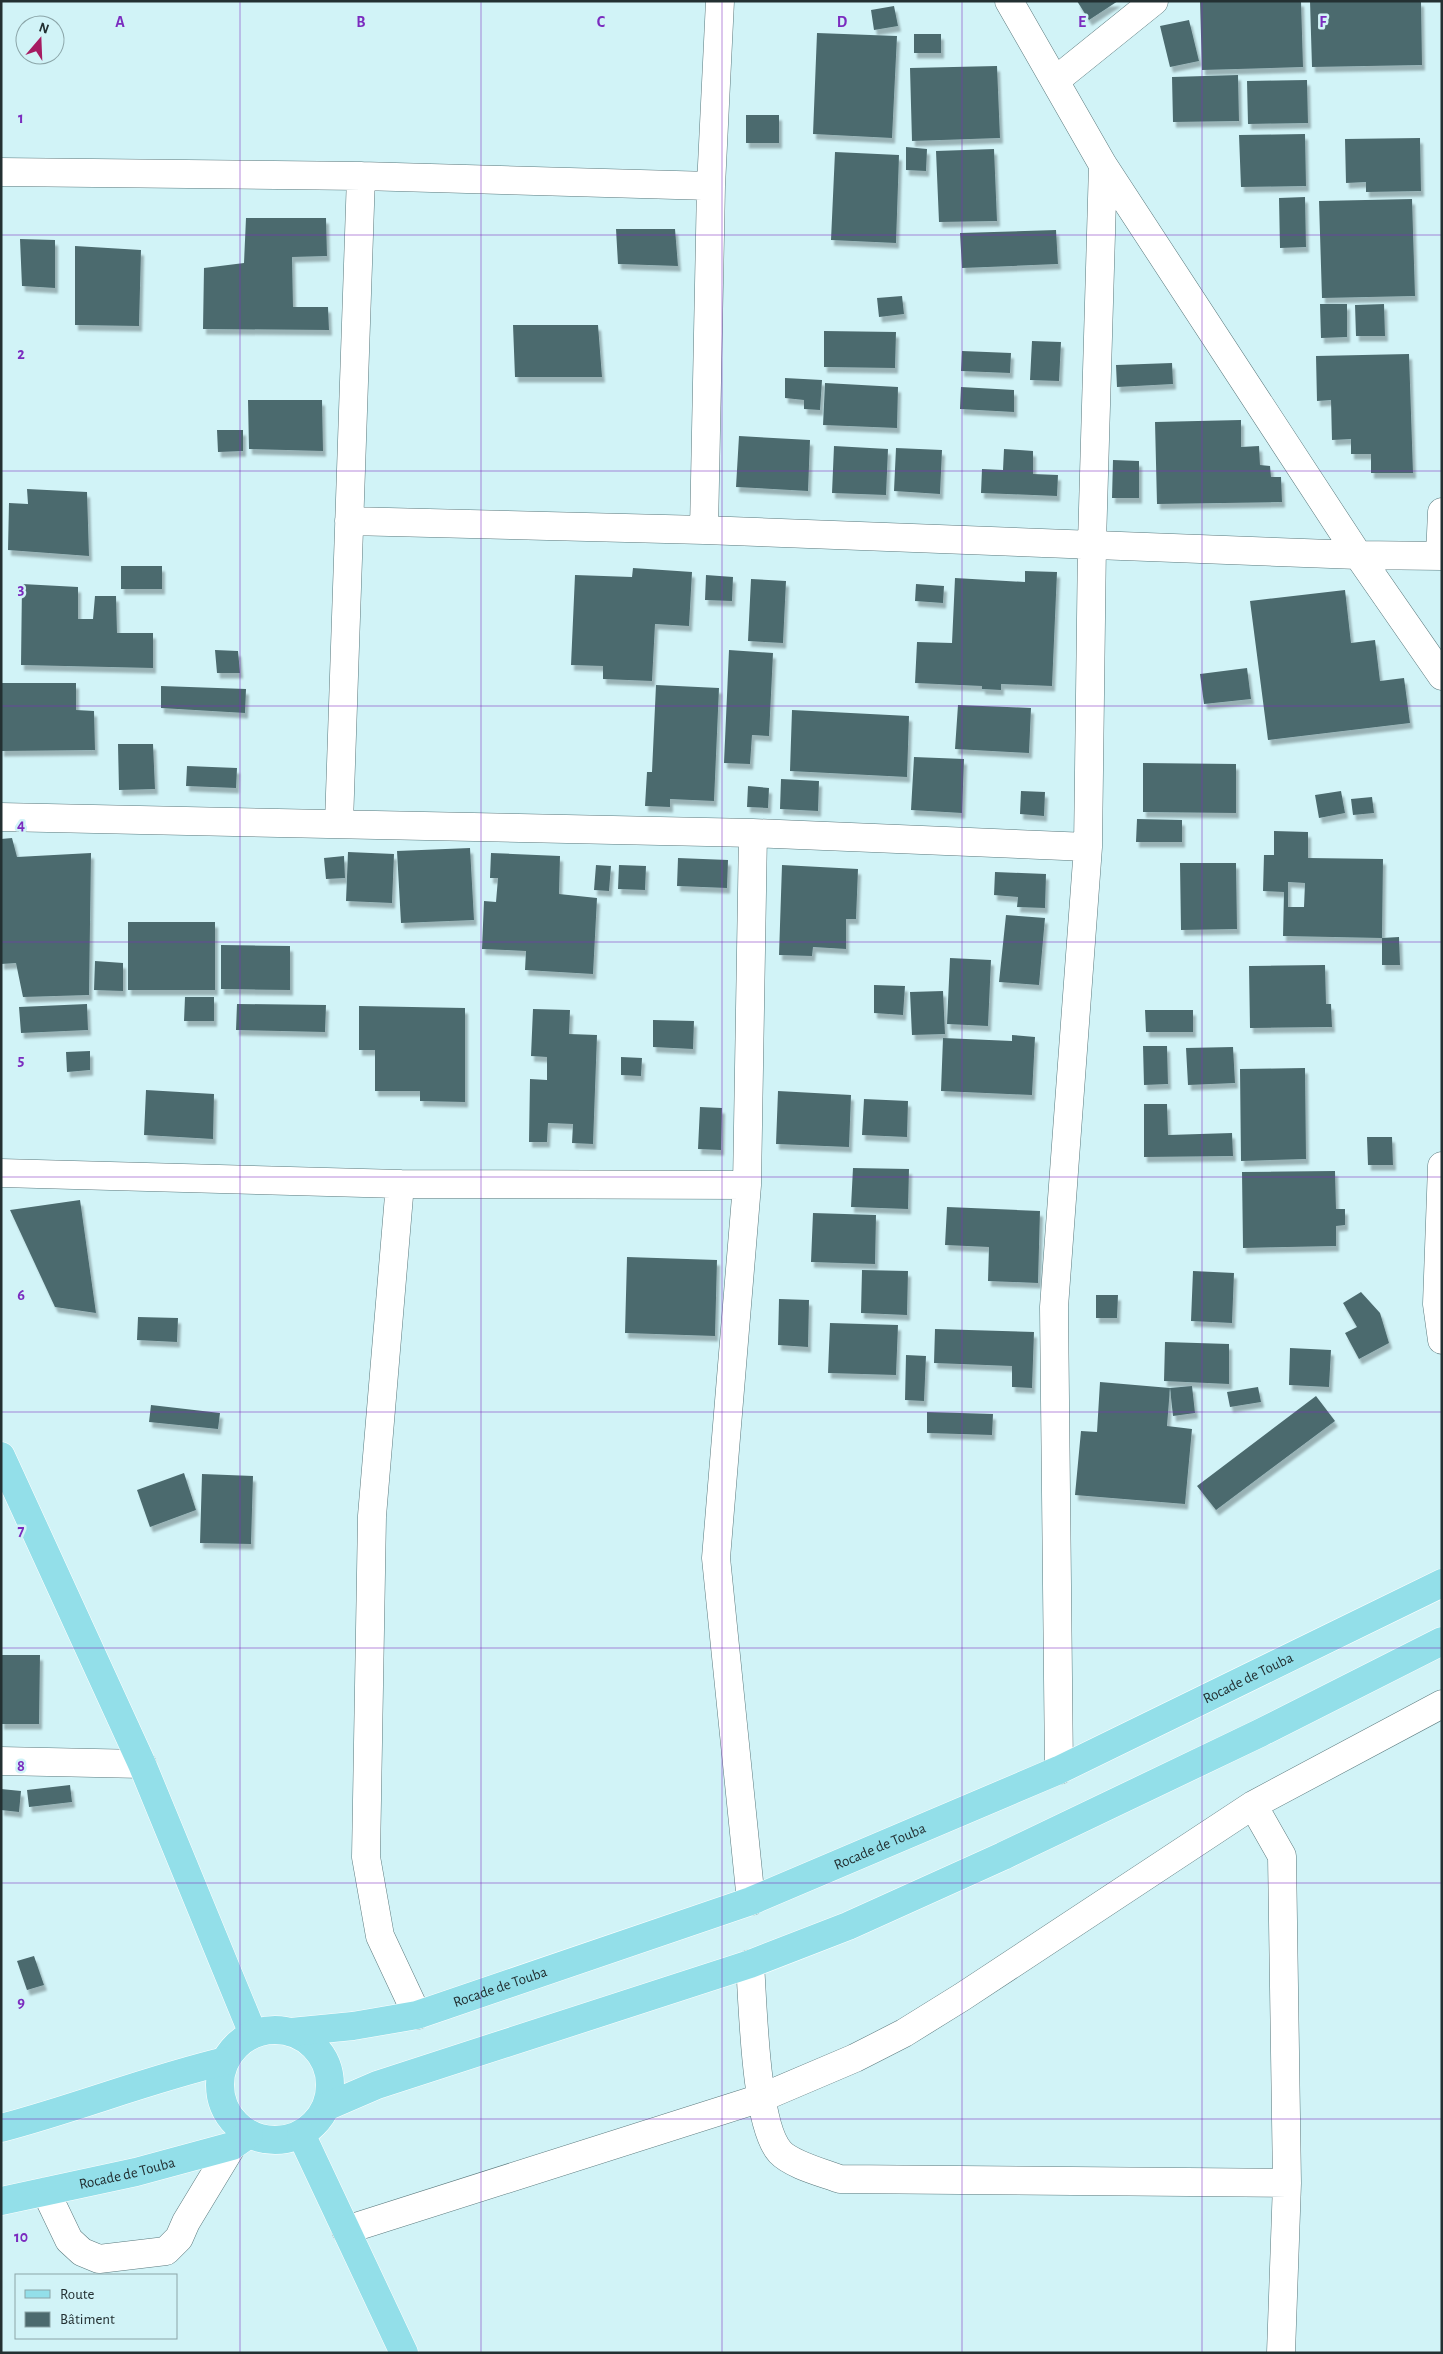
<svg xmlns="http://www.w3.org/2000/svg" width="1443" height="2354" font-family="'Alegreya Sans',sans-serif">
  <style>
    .building { fill: #4c6a6e; fill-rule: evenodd; filter: url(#shadow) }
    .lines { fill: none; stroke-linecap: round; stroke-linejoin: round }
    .minor-casing { stroke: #5a797d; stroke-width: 29 }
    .major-casing { stroke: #fff; stroke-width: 29 }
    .minor { stroke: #fff; stroke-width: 28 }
    .major { stroke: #93dfe9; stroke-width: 28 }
    .grid { fill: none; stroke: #7b2cbf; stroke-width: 1; stroke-opacity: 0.55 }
    .labels { text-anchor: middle; stroke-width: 5; stroke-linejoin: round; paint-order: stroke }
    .street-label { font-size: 15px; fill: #233032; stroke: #d1f3f7 }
    .grid-label { font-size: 16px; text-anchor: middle; font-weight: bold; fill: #7b2cbf; stroke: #d1f3f7; stroke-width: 5; stroke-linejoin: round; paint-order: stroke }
  </style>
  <defs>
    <filter id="shadow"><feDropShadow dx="3" dy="5.5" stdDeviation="1" flood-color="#0004"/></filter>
  </defs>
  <rect width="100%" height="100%" fill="#d1f3f7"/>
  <path class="building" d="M1077,1H1118L1089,20Z
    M1200,1H1301L1303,67L1202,70Z
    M1310,1H1421L1422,65L1312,67Z
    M894,6L898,26L874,30L871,10Z
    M1189,20L1199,61L1170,67L1160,26Z
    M817,33L897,36L892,138L813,134Z
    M914,34H941V53H914Z
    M997,66L1000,138L912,141L910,68Z
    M1238,75L1239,121L1173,122L1172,77Z
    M1307,80L1308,123L1248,124L1247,81Z
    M746,115H779V143H746Z
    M1305,134L1306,186L1241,187L1239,135Z
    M1420,138L1421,191L1366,192V182L1346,183L1345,139Z
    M906,147L927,149L926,171L906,170Z
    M994,149L997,221L939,222L936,151Z
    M835,152L899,155L896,243L831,240Z
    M1305,197L1306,247L1280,248L1279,198Z
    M1412,199L1415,296L1322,298L1319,201Z
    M246,218H326L327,256L292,257L293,307H328L329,330L203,329L204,268L244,263Z
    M616,229H675L678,266L618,264Z
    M1056,230L1058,264L962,268L960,233Z
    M20,239L55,240V288L22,286Z
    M75,246L141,250L139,326L75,325Z
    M902,296L904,314L879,317L877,298Z
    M1320,304H1347V337L1321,338Z
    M1384,304L1385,336H1356L1355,305Z
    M513,325H598L602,377H515Z
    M824,331L896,332L895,368L824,367Z
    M1032,341L1061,342L1059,381L1030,380Z
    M962,351L1011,353L1010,373L961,371Z
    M1409,354L1413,473H1371V454H1351V439L1332,440L1331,400L1317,401L1316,356Z
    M1172,363L1173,384L1117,387L1116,365Z
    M785,378L822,380L820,410L804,409V400L785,398Z
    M825,383L898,387L897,428L823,425Z
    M961,387L1014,390V412L960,409Z
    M248,400H322L323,451L249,449Z
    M1241,420V447L1259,446L1260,465L1270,466L1271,477H1281L1282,502L1157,504L1155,422Z
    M217,430H243V451L218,452Z
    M739,436L810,440L808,491L736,487Z
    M834,446L888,449L886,495L832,493Z
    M896,448L942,450L940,494L894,491Z
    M1004,449L1033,451V474L1058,475L1057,496L981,493L982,469L1003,470Z
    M1113,460L1139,461V498H1112Z
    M27,489L87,492L89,556L8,550L9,503L28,504Z
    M121,566H162V589H121Z
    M633,568L692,572L689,626L655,624L652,681L603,679V666L571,665L575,575L632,577Z
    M1025,571L1057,572L1052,686L1001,684V690L982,689V686L915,683L917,642L952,643L955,578L1025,582Z
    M706,575L733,577L732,601L705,600Z
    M751,579L786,581L783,643L748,641Z
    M22,584L78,587V619H93L95,596H116L117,633H153V668L21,665Z
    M916,584L944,586L943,603L915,601Z
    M1345,590L1351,643L1375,640L1380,681L1404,678L1410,723L1268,740L1250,601Z
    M215,650L238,651L240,673H217Z
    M729,650L773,653L769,736L752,735L750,764L724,763Z
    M1247,668L1251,699L1204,704L1200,674Z
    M1,683H76V710L94,711L95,750L1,751Z
    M656,685L719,688L714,801L670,799V807L645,806L647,772H652Z
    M161,686L246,689L245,713L161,708Z
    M958,705L1031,708L1029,753L955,749Z
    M792,710L909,716L907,777L790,771Z
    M118,744H153L155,789L119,790Z
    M914,757L964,759L962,813L911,810Z
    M1143,763L1236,764V813L1143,812Z
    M187,766L237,768L236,788L186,786Z
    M781,779L819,781L818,811L780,809Z
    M748,786L769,788L768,808L747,807Z
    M1021,791L1045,792L1044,816L1020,814Z
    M1341,791L1345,813L1319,818L1315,795Z
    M1372,797L1374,813L1353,815L1351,799Z
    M1137,819L1182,820V842H1136Z
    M1274,831L1308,832V858L1383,859L1382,938L1399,937L1400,965H1382V938L1283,936L1284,892L1263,891L1264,855H1274ZM1288,882L1305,883L1304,907H1288Z
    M12,838L17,857L91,853L89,995L23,997L16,963L1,964V839Z
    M470,848L474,920L401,923L397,851Z
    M348,852L394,854L392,903L346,901Z
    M491,853L560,856L559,894L597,898L593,974L525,970L526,951L482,949L484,901L496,902L498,878H490Z
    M344,856L345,878L326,879L324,858Z
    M678,858L728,860L727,888L677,886Z
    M1180,863H1236L1237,929L1181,930Z
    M596,865L611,866L609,891L594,890Z
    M619,865L646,866L645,890L618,889Z
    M782,865L858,869L856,919H846V949L813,947L812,956L779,955Z
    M995,872L1046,874L1045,908L1017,907L1018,897L994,895Z
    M1006,915L1045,918L1039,985L999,982Z
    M128,922H215V990H128Z
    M221,945L290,946V990L221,989Z
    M950,958L991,960L988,1026L947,1024Z
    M95,961L123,963V991L94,990Z
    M1325,965L1326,1004H1331L1332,1027L1250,1028L1249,966Z
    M874,985L905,986L903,1015L874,1013Z
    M943,991L945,1034L912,1035L910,992Z
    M185,997H214V1021H184Z
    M87,1004L88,1030L21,1033L19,1007Z
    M237,1004L326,1005L325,1032L236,1030Z
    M359,1006L465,1008V1102L420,1101V1091H375V1050H359Z
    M533,1009L570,1010L569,1034L597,1035L593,1144L572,1143L573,1124L548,1123L547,1142H529L530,1079L547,1080V1057L531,1056Z
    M1145,1010H1193V1032H1146Z
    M653,1020L694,1021L693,1049L653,1047Z
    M1012,1035L1035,1037L1032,1095L941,1091L943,1038L1012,1041Z
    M1143,1046H1167L1168,1084L1144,1085Z
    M1233,1047L1235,1083L1188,1085L1186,1048Z
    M90,1051V1070L67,1072L66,1052Z
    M621,1057L642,1058L641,1076L621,1075Z
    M1305,1068L1306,1159L1241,1161L1240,1069Z
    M146,1090L214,1094L213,1139L144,1135Z
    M778,1091L851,1095L849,1147L776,1144Z
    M864,1099L908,1101L907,1137L862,1135Z
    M1144,1104H1167L1168,1135L1232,1133L1233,1156L1144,1157Z
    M700,1107L722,1108L721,1150L698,1149Z
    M1367,1137H1392L1393,1165H1368Z
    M853,1168L909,1169L908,1209L851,1207Z
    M1335,1171L1336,1209H1345V1225L1336,1226V1246L1243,1248L1242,1172Z
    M80,1200L96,1313L55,1307L10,1210Z
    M947,1207L1040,1211L1038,1283L988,1281L989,1247L945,1245Z
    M813,1213L876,1215L875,1264L811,1262Z
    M627,1257L717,1260L715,1336L625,1333Z
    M862,1270L908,1271L907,1315L861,1313Z
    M1193,1271L1234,1273L1232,1323L1191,1321Z
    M1361,1292L1380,1313L1389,1343L1359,1359L1345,1333L1357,1327L1343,1303Z
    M1096,1295H1118L1117,1318H1096Z
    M779,1299L809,1300L808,1347L778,1345Z
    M138,1317L178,1318L177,1342L137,1340Z
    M830,1323L898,1325L896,1375L828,1373Z
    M935,1329L1034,1332L1032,1388L1012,1387V1366L934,1363Z
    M1165,1342L1229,1344V1384L1164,1381Z
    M1290,1348L1331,1350L1329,1387L1289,1385Z
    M906,1355L926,1356L924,1401L905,1400Z
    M1100,1382L1170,1388L1167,1426L1192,1429L1185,1504L1075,1495L1081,1431L1097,1432Z
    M1192,1386L1195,1413L1173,1416L1170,1388Z
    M1258,1387L1261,1402L1230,1407L1227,1392Z
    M1316,1396L1335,1421L1216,1510L1197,1486Z
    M151,1405L220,1413L218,1429L149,1422Z
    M927,1412L993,1414L992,1435L927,1433Z
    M184,1473L196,1510L150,1527L137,1490Z
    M202,1474L253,1476L251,1544L200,1543Z
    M1,1655H40L39,1724H1Z
    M70,1785L72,1802L29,1807L27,1790Z
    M1,1789L21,1791L19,1812L1,1810Z
    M34,1956L44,1985L27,1990L17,1961Z"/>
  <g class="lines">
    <defs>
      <path id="minor" d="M1009,1L1103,165L1358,555L1442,676
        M1056,80L1154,1
        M1,172L361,176L711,186
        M349,521L704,530L1358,555L1442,556
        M704,530L711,186L720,1
        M1440,556L1442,512
        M1,817L753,833L1088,847
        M339,823L361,176
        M1442,1166L1437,1304L1442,1340
        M1,1173L400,1184L747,1185
        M400,1184L372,1516L366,1857L380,1936L417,2015
        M1,1761L142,1764
        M1059,1770L1054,1307L1088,847L1092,543L1103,165
        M1253,1805L1282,1856L1287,2183L1281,2353
        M751,1901L716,1558L747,1185L753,833
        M750,1964C753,2004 755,2125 780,2152C792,2165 824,2173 840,2179L1287,2183
        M46,2192L69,2240L82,2252L99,2259L166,2251L179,2238L186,2222L232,2146
        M346,2230L761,2098L855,2058L904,2033L962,1997L1253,1805L1442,1704"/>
      <g id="major">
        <path d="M1,1456L142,1764L253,2034"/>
        <circle cx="275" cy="2085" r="55"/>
        <path id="s1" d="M291,2032L353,2026L417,2015L751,1901L1059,1770L1442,1583"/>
        <path d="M326,2107L377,2085L750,1964L848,1926L1003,1856L1260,1733L1442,1641"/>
        <path d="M1,2128C77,2108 149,2079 225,2061"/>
        <path d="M301,2134L404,2353"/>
        <path id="s2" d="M1,2201L136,2172L232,2146L249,2134"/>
      </g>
    </defs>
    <use href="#minor" class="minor-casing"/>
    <use href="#major" class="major-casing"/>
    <use href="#minor" class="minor"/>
    <use href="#major" class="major"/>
  </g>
  <path class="grid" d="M240,1V2353M481,1V2353M722,1V2353M962,1V2353M1202,1V2353M1,235H1442M1,471H1442M1,706H1442M1,942H1442M1,1177H1442M1,1412H1442M1,1648H1442M1,1883H1442M1,2119H1442"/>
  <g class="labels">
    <g class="street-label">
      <text dy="5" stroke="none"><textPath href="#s1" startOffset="1025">Rocade de Touba</textPath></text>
      <text dy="5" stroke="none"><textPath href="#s1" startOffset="620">Rocade de Touba</textPath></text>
      <text dy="5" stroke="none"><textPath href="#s1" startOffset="215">Rocade de Touba</textPath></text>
      <text dy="5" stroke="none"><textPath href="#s2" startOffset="129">Rocade de Touba</textPath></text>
    </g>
  </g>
  <g class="grid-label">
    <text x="120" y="27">A</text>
    <text x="361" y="27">B</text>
    <text x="601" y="27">C</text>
    <text x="842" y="27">D</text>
    <text x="1082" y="27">E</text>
    <text x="1323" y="27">F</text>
    <text x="21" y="123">1</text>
    <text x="21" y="359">2</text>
    <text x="21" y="594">3</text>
    <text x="21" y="830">4</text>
    <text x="21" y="1065">5</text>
    <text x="21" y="1300">6</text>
    <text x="21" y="1536">7</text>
    <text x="21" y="1771">8</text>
    <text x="21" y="2007">9</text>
    <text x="21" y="2242">10</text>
  </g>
  <rect width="1443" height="2354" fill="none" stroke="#233032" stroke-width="5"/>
  <rect x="15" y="2274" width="162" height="65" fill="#d1f3f7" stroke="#8ba5a8"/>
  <rect x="25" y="2290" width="25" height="8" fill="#93dfe9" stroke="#8ba5a8"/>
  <text x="60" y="2299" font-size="15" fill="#233032">Route</text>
  <rect x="25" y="2312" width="25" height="15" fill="#4c6a6e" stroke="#8ba5a8"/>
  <text x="60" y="2324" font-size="15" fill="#233032">Bâtiment</text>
  <g transform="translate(40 40) rotate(19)"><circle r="24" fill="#d1f3f7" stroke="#8ba5a8"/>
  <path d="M0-4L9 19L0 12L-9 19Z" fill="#a61b61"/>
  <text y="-8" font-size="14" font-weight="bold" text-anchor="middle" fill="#233032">N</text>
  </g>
</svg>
